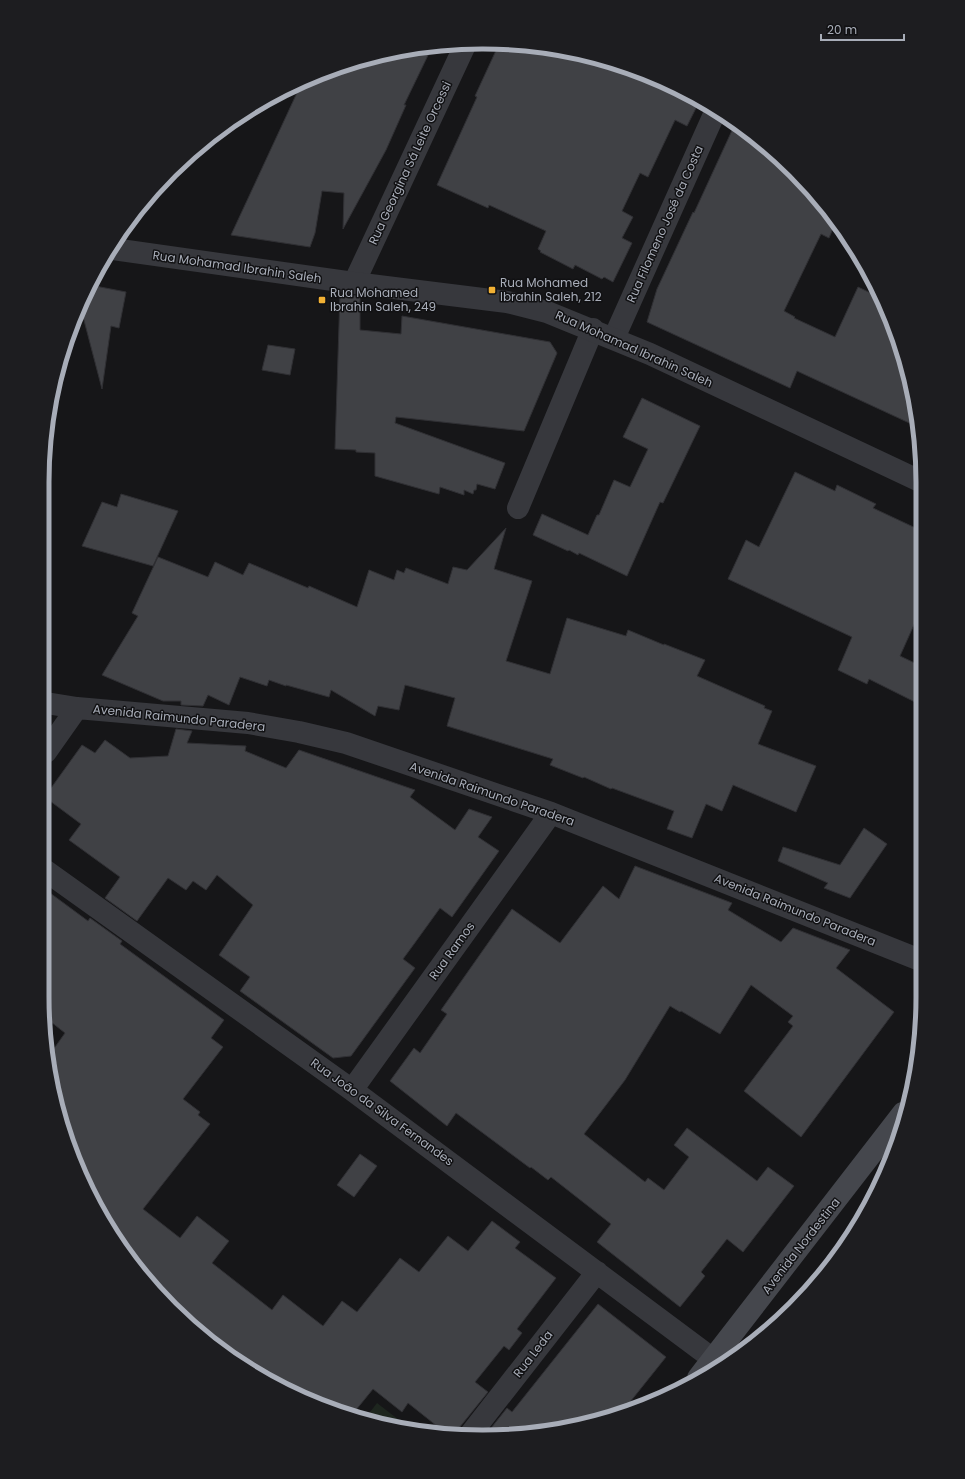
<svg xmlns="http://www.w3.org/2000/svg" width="965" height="1479" font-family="Poppins,sans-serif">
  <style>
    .green { fill: #1e261f }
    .building { fill: #404145; stroke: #303034 }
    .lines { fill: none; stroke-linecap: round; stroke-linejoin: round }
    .minor { stroke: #37383d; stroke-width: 22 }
    .tertiary { stroke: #37383d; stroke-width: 22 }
    .secondary { stroke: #45474d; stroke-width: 22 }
    .poi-dot { fill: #f2b134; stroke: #111113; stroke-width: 1.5 }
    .labels { text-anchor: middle; stroke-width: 3; stroke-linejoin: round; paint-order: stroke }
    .street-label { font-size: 12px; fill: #a8adb8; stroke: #111113 }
    .poi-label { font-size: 12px; fill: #a8adb8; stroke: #111113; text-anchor: start }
    .rim { fill: none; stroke: #a8adb8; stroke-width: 5 }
  </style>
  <rect width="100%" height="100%" fill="#161618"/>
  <path class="green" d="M377,1403L412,1430L397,1429L364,1420Z"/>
  <path class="building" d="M499,44L540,46L583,56L602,65L604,61L624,65L700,100L687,126L675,120L648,177L640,173L622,211L633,217L622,238L632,243L613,282L604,277L602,279L575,265L573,269L540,252L541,251L538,249L546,231L489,205L488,208L437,185L477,97L475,96Z
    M432,47L404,105H406L386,150L343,229L344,193L322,191L315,233L310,247L231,235L302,82L368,57Z
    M735,124L773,151L831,214L836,221L829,238L821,234L784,311L795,317L794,318L835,337L858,287L881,298L908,368L918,427L797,371L790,388L647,322L657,289L693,212L694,213Z
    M90,285L126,292L119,328L111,326L102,389L80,305Z
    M340,294L360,296V330L401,334L402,316L550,342L557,353L524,431L396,417L395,423L505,463L495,489L477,484L476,490H474L473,494L464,490V495L440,487L439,494L375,476V453L356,452V450L335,449Z
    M268,345L295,349L290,375L262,370Z
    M642,398L700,426L663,503L660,502L627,576L579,553L578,555L569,550L568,551L533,535L542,514L588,535L597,515H599L614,480L630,487L648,449L623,437Z
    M795,472L835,491L837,485L876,504L873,508L922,531L921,609L900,656L921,666V705L869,679L867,684L838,670L852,637L728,579L746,540L759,547Z
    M121,494L178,511L153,566L82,546L102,502L117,507Z
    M506,528L494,569L532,581L506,661L550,674L567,618L626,636L628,630L664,645V644L705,660L697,676L765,706L764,708L772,711L758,744L816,766L796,812L733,785L722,811L706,804L692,838L667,829L674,811L612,788L611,789L584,777L583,778L550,765L553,759L447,726L455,698L405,685L399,710L378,706L375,716L331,690L329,697L286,685V686L269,680L267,686L240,677L229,705L208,695L203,706L181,705V701H163L102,675L138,616L132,613L158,557L208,577L215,562L243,575L249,563L308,588L309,586L357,607L369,570L394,580L397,570L404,573L406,568L448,584L453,567L467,570Z
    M176,729L192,731L187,743L246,746L245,751L286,768L299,750L415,790L410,797L455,830L469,809L492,817L478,837L499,851L452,917L440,908L414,944L403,959L415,968L351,1056L333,1058L240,991L250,977L219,955L253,905L217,875L206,890L193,881L186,890L168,878L137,921L105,898L120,877L69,840L81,824L46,798V795L82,745L95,753L105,740L130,758L168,756Z
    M864,828L887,844L850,898L824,888L828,883L778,861L783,847L840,865Z
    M635,866L732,903L728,910L781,942L793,928L850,950L836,968L894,1012L801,1137L744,1091L793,1026L788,1022L793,1016L751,985L720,1034L681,1011L680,1012L670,1006L625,1080L584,1134L645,1182L648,1178L664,1190L689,1157L674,1145L687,1128L757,1181L768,1167L794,1186L743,1252L727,1239L701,1272L705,1276L680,1307L597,1242L611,1224L551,1177L548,1180L531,1167L530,1168L456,1113L447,1126L390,1081L414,1048L420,1053L447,1014L441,1010L512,909L560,943L603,886L619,899Z
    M46,890L88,921L90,918L122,941L120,944L224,1020L211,1038L223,1047L183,1099L200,1112L198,1115L210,1124L143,1209L180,1238L197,1216L229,1241L212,1263L272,1310L283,1295L323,1326L342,1301L357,1312L400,1258L419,1272L448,1236L468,1251L492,1221L520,1242L515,1248L556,1278L517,1329L522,1333L509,1350L504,1346L475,1382L488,1392L459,1428L457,1434H447L408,1403L402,1412L373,1389L351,1416L341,1414L262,1378L214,1346L171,1308L116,1241L65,1138L50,1071L57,1064L48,1057L65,1033L46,1018Z
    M360,1154L377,1166L354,1197L337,1185Z
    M598,1304L666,1357L622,1412L619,1414L597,1422L484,1437L507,1408L512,1412Z"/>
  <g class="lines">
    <path class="minor" d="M354,283L466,43
      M614,338L716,110
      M518,508L593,329
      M46,703L77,708L248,723L299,732L346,743L551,813L920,960
      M46,752L77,708
      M46,871L352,1090L713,1359
      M352,1090L551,813
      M469,1436L597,1272"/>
    <path class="tertiary" d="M113,249L354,283L507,302L547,312L650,354L922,482"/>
    <path class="secondary" d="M698,1378L903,1113"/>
  </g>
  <g class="poi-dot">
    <rect x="488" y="286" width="8" height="8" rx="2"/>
    <rect x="318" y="296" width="8" height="8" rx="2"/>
  </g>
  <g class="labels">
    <g class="street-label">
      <text transform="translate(410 163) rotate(-65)" y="4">Rua Georgina Sá Leite Orcessi</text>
      <text transform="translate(665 224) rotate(-66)" y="4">Rua Filomeno José da Costa</text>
      <text transform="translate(237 267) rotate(8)" y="4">Rua Mohamad Ibrahin Saleh</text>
      <text transform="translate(634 349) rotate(24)" y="4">Rua Mohamad Ibrahin Saleh</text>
      <text transform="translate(179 718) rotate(6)" y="4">Avenida Raimundo Paradera</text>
      <text transform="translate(492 794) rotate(19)" y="4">Avenida Raimundo Paradera</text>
      <text transform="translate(795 910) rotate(22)" y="4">Avenida Raimundo Paradera</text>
      <text transform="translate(452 951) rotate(-54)" y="4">Rua Ramos</text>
      <text transform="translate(382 1112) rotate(36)" y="4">Rua João da Silva Fernandes</text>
      <text transform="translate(801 1246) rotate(-52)" y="4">Avenida Nordestina</text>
      <text transform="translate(533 1354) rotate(-52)" y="4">Rua Leda</text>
    </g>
    <g class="poi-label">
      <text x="500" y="287">Rua Mohamed<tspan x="500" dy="14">Ibrahin Saleh, 212</tspan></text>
      <text x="330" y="297">Rua Mohamed<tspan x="330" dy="14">Ibrahin Saleh, 249</tspan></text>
    </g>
  </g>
  <path d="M0 0H965V1479H0ZM482 49H483A433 433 0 0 1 916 482V997A433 433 0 0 1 483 1430H482A433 433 0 0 1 49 997V482A433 433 0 0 1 482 49Z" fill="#1d1d20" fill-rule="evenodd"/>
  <path class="rim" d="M482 49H483A433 433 0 0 1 916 482V997A433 433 0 0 1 483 1430H482A433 433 0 0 1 49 997V482A433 433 0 0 1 482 49Z"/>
  <path d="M821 34v6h83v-6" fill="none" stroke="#a8adb8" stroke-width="2"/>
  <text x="827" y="34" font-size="12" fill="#a8adb8" stroke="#111113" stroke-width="3" paint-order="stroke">20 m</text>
</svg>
